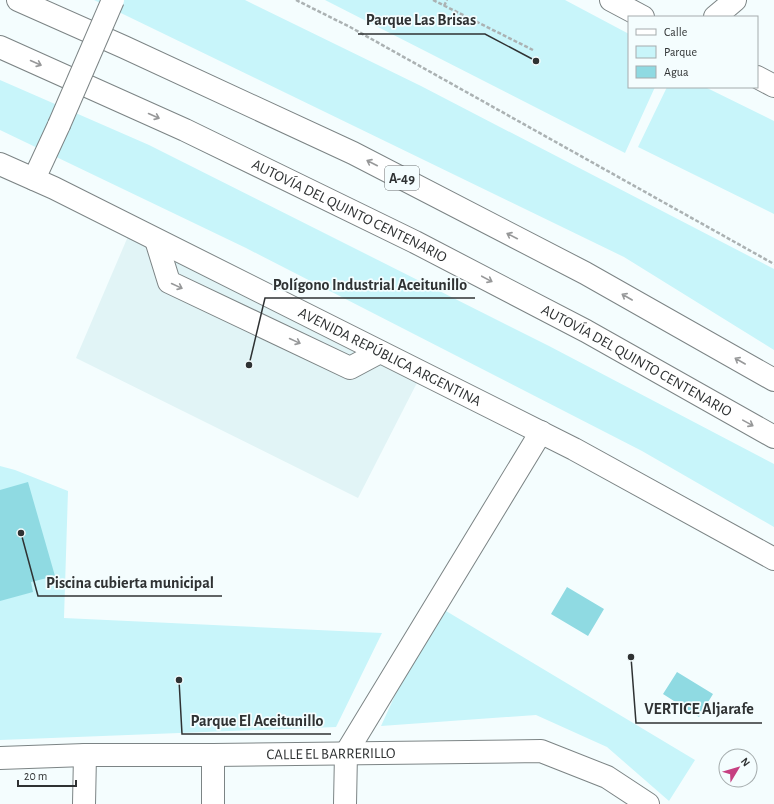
<svg xmlns="http://www.w3.org/2000/svg" width="774" height="804" font-family="'Alegreya Sans',sans-serif">
  <style>
    .built { fill: #e1f4f6 }
    .green { fill: #c8f5fa }
    .water { fill: #8fdae2 }
    .lines { fill: none; stroke-linecap: round; stroke-linejoin: round }
    .minor-casing { stroke: #7c8485; stroke-width: 24 }
    .highway-casing { stroke: #7c8485; stroke-width: 24 }
    .path { stroke: #abb2b3; stroke-width: 2.5; stroke-dasharray: 4 2; stroke-linecap: butt }
    .minor { stroke: #fff; stroke-width: 22 }
    .highway { stroke: #fff; stroke-width: 22 }
    .minor-bridge-casing { stroke: #7c8485; stroke-width: 24; stroke-linecap: butt }
    .minor-bridge { stroke: #fff; stroke-width: 22 }
    .oneway { stroke: #979899 }
    .labels { text-anchor: middle; stroke-width: 3.5; stroke-linejoin: round; paint-order: stroke }
    .shield { fill: #f4fdfe; stroke: #6a6f70; stroke-width: 1 }
    .shield-label { font-size: 14px; font-weight: bold; fill: #2f3233 }
    .street-label { font-size: 15px; fill: #2f3233; stroke: #f4fdfe }
    .leader { fill: none; stroke: #2f3233; stroke-width: 1.5 }
    .callout-dot { fill: #2f3233; stroke: #f4fdfe; stroke-width: 1.5 }
    .callout-label { font-size: 16px; text-anchor: middle; font-weight: bold; fill: #2f3233; stroke: #f4fdfe; stroke-width: 3.5; stroke-linejoin: round; paint-order: stroke }
  </style>
  <rect width="100%" height="100%" fill="#f4fdfe"/>
  <path class="built" d="M132,227L422,373L358,498L76,358Z"/>
  <path class="green" d="M94,0H245L421,86L774,269V350L624,257Z
    M325,0H565L629,34V87H655L625,153Z
    M0,80L149,145L549,346L774,464V527L642,451L246,248L0,130Z
    M667,87H705L774,121V214L638,147Z
    M0,466L15,470L68,491L64,618L382,633L336,727L0,740Z
    M436,605L695,760L669,801L607,747L536,715L381,726Z"/>
  <path class="water" d="M28,482L55,576L31,582L33,592L0,601V490Z
    M567,587L604,609L588,636L551,614Z
    M677,672L713,694L699,717L663,694Z"/>
  <g class="lines">
    <defs>
      <g id="minor">
        <path d="M611,0L643,17"/>
        <path d="M715,17L735,0"/>
        <path d="M757,77L774,86"/>
        <path id="s1" d="M0,164L54,188L574,449L774,559"/>
        <path d="M34,179L59,125"/>
        <path d="M156,240L169,282L350,368L380,352"/>
        <path d="M346,753L541,432"/>
        <path id="s2" d="M0,758L85,755H213L541,751L607,777L648,804"/>
        <path d="M84,804L85,755"/>
        <path d="M213,804V755"/>
        <path d="M345,804L346,753"/>
      </g>
      <g id="highway">
        <path d="M18,0L124,47L353,153L585,273L774,380"/>
        <path id="s3" d="M0,47L185,130L415,242L586,331L774,437"/>
      </g>
    </defs>
    <use href="#minor" class="minor-casing"/>
    <use href="#highway" class="highway-casing"/>
    <path class="path" d="M296,0L350,27L774,264
      M433,0L533,50
      M444,6L447,0"/>
    <use href="#minor" class="minor"/>
    <use href="#highway" class="highway"/>
    <defs>
      <path id="minor-bridge" d="M59,125L113,0"/>
    </defs>
    <use href="#minor-bridge" class="minor-bridge-casing"/>
    <use href="#minor-bridge" class="minor-bridge"/>
  </g>
  <defs><path id="oneway-shaft" d="M-6 0H5M1.5-3L5.5 0L1.5 3" fill="none" stroke-width="1.6" stroke-linecap="round" stroke-linejoin="round"/></defs>
  <g class="oneway">
    <use href="#oneway-shaft" transform="translate(36 63) rotate(24)"/>
    <use href="#oneway-shaft" transform="translate(154 116) rotate(24)"/>
    <use href="#oneway-shaft" transform="translate(372 163) rotate(-153)"/>
    <use href="#oneway-shaft" transform="translate(512 236) rotate(-153)"/>
    <use href="#oneway-shaft" transform="translate(487 279) rotate(28)"/>
    <use href="#oneway-shaft" transform="translate(177 286) rotate(25)"/>
    <use href="#oneway-shaft" transform="translate(627 297) rotate(-150)"/>
    <use href="#oneway-shaft" transform="translate(295 341) rotate(25)"/>
    <use href="#oneway-shaft" transform="translate(740 361) rotate(-150)"/>
    <use href="#oneway-shaft" transform="translate(748 423) rotate(29)"/>
  </g>
  <g class="labels">
    <rect class="shield" x="385" y="166" width="34" height="24" rx="3"/>
    <g class="shield-label">
      <text x="402" y="183">A-49</text>
    </g>
    <g class="street-label">
      <text dy="5" stroke="none"><textPath href="#s3" startOffset="386">AUTOVÍA DEL QUINTO CENTENARIO</textPath></text>
      <text dy="5" stroke="none"><textPath href="#s1" startOffset="435">AVENIDA REPÚBLICA ARGENTINA</textPath></text>
      <text dy="5" stroke="none"><textPath href="#s3" startOffset="710">AUTOVÍA DEL QUINTO CENTENARIO</textPath></text>
      <text dy="5" stroke="none"><textPath href="#s2" startOffset="331">CALLE EL BARRERILLO</textPath></text>
    </g>
  </g>
  <path class="leader" d="M536 61L485 34H358M249 365L265 298H475M21 533L38 596H222M631 657L636 723H762M179 680L182 734H331"/>
  <g class="callout-dot">
    <circle cx="536" cy="61" r="4"/>
    <circle cx="249" cy="365" r="4"/>
    <circle cx="21" cy="533" r="4"/>
    <circle cx="631" cy="657" r="4"/>
    <circle cx="179" cy="680" r="4"/>
  </g>
  <g class="callout-label">
    <text x="421" y="25">Parque Las Brisas</text>
    <text x="370" y="290">Polígono Industrial Aceitunillo</text>
    <text x="130" y="588">Piscina cubierta municipal</text>
    <text x="699" y="714">VERTICE Aljarafe</text>
    <text x="257" y="726">Parque El Aceitunillo</text>
  </g>
  <rect x="628" y="16" width="130" height="72" fill="#f4fdfe" stroke="#a5acad"/>
  <rect x="636" y="29" width="20" height="6" fill="#ffffff" stroke="#a5acad"/>
  <text x="664" y="36" font-size="12" fill="#2f3233">Calle</text>
  <rect x="636" y="46" width="20" height="12" fill="#c8f5fa" stroke="#a5acad"/>
  <text x="664" y="56" font-size="12" fill="#2f3233">Parque</text>
  <rect x="636" y="66" width="20" height="12" fill="#8fdae2" stroke="#a5acad"/>
  <text x="664" y="76" font-size="12" fill="#2f3233">Agua</text>
  <g transform="translate(738 768) rotate(52)"><circle r="19" fill="#f4fdfe" stroke="#a5acad"/>
  <path d="M0-3L7 15L0 10L-7 15Z" fill="#c64081"/>
  <text y="-6" font-size="11" font-weight="bold" text-anchor="middle" fill="#2f3233">N</text>
  </g>
  <path d="M18 780v6h58v-6" fill="none" stroke="#2f3233" stroke-width="2"/>
  <text x="24" y="780" font-size="12" fill="#2f3233" stroke="#f4fdfe" stroke-width="3" paint-order="stroke">20 m</text>
</svg>
